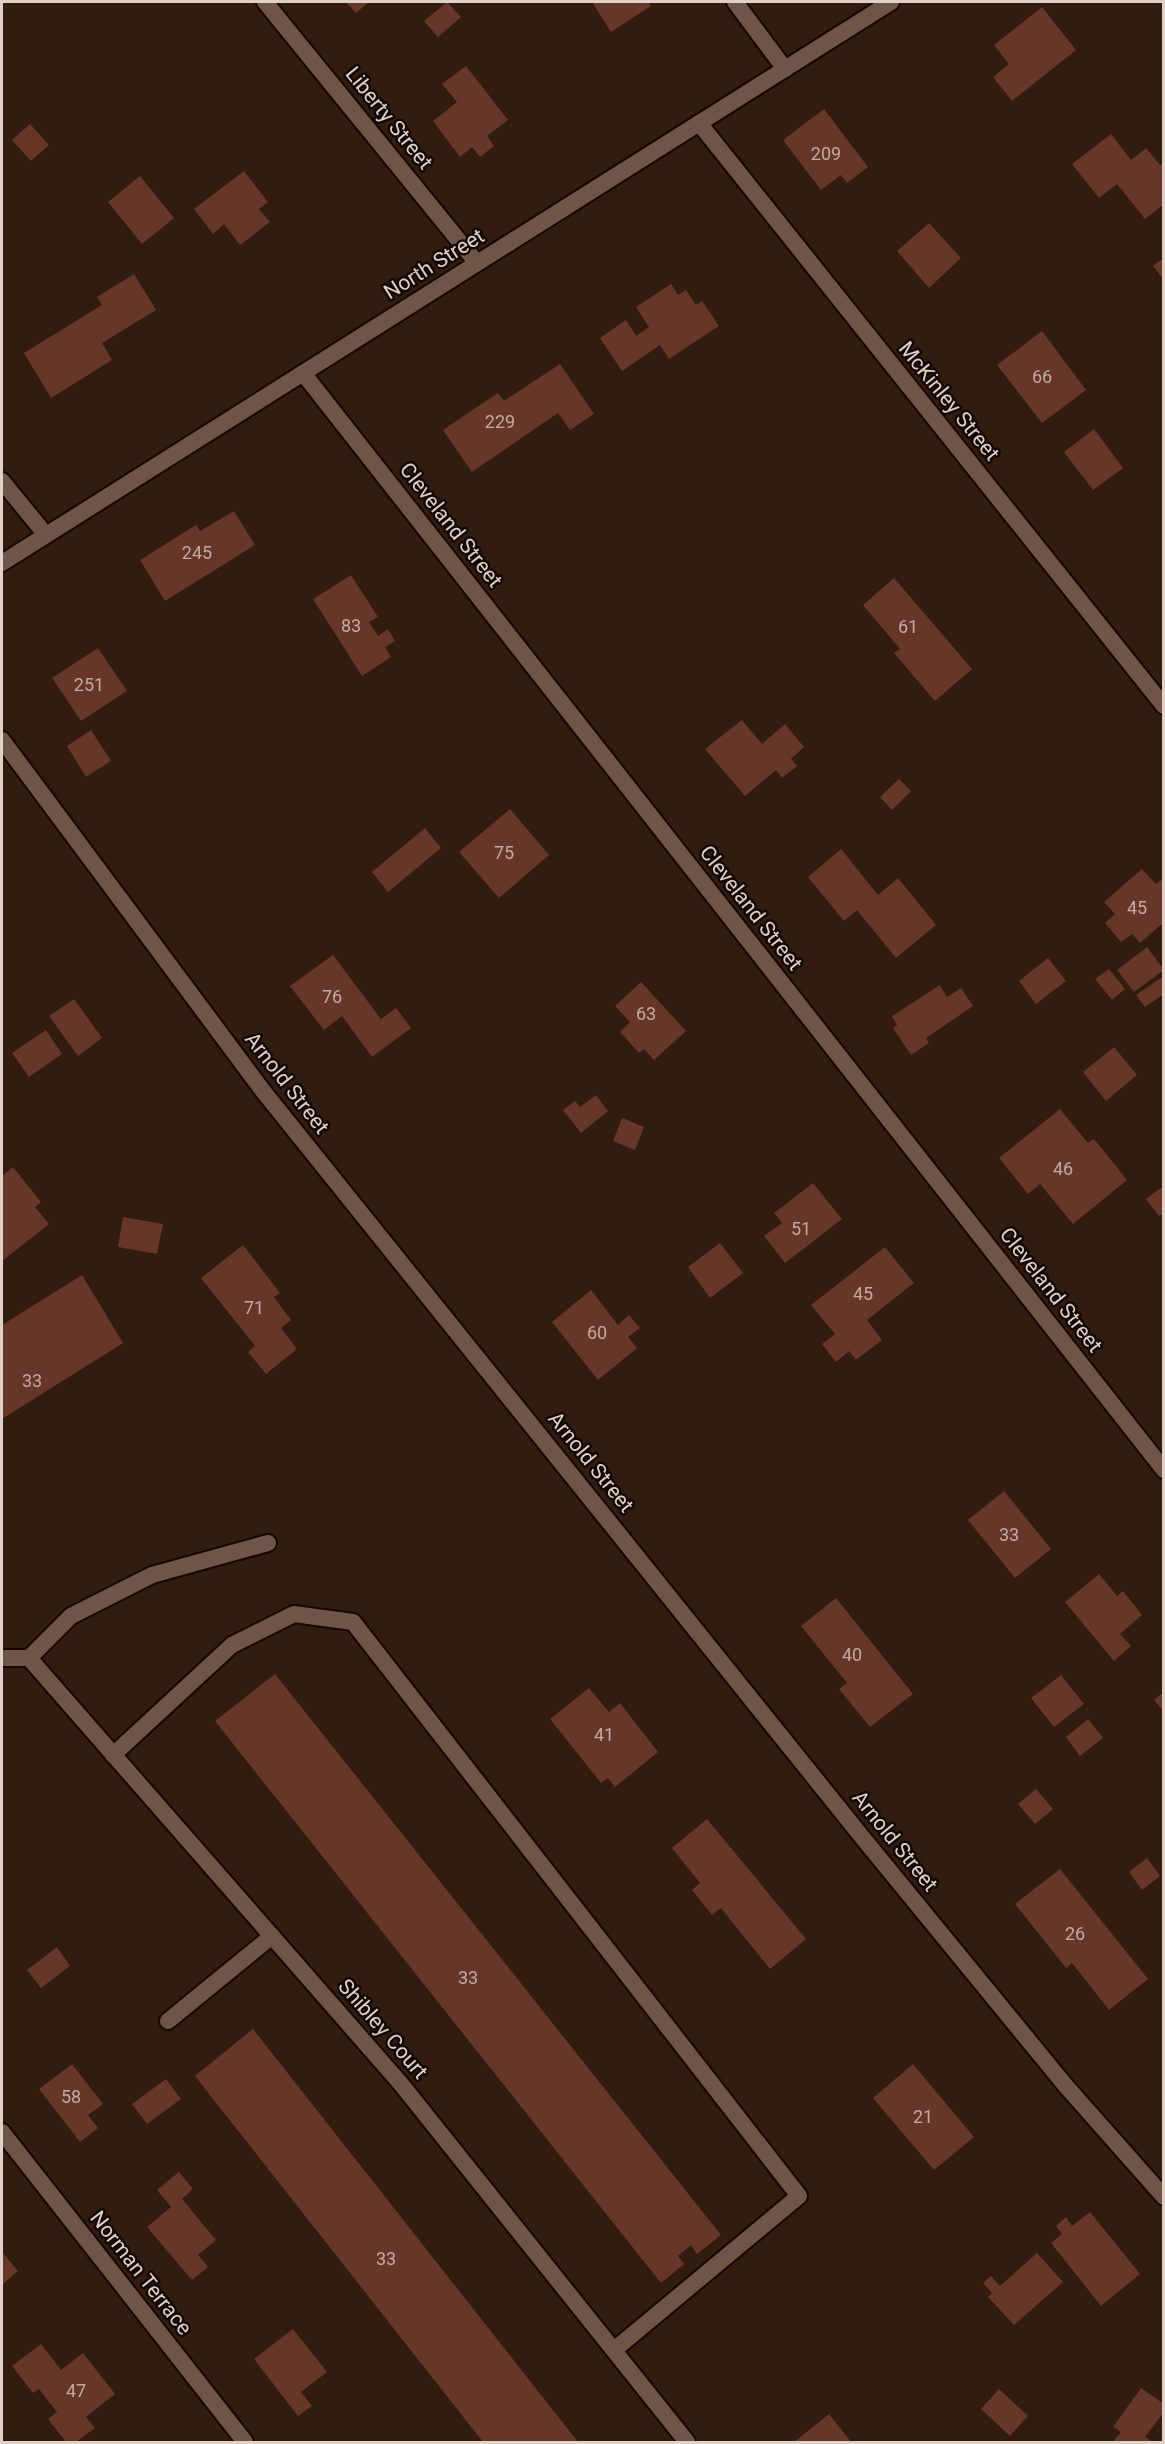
<svg xmlns="http://www.w3.org/2000/svg" width="1165" height="2444" font-family="Roboto,sans-serif">
  <style>
    .building { fill: #663629 }
    .lines { fill: none; stroke-linecap: round; stroke-linejoin: round }
    .service-casing { stroke: #180600; stroke-width: 20 }
    .minor-casing { stroke: #180600; stroke-width: 20 }
    .secondary-casing { stroke: #180600; stroke-width: 20 }
    .service { stroke: #6e5547; stroke-width: 16 }
    .minor { stroke: #6e5547; stroke-width: 16 }
    .secondary { stroke: #6e5547; stroke-width: 16 }
    .labels { text-anchor: middle; stroke-width: 5; stroke-linejoin: round; paint-order: stroke }
    .number-label { font-size: 18px; fill: #c2aaa0 }
    .street-label { font-size: 21px; fill: #e0d1c8; stroke: #120904 }
  </style>
  <rect width="100%" height="100%" fill="#311c0f"/>
  <path class="building" d="M346,2H369L356,13Z
    M447,2L461,17L438,37L424,21Z
    M592,2H648L651,6L611,32Z
    M1042,7L1076,50L1012,101L993,77L1009,64L994,45Z
    M466,66L508,120L487,136L494,146L480,157L472,147L460,157L433,121L457,102L442,84Z
    M824,109L868,167L847,183L841,175L821,190L783,140Z
    M30,124L49,145L31,161L12,140Z
    M1111,134L1131,160L1146,148L1160,165L1164,163V204L1145,219L1117,184L1099,198L1072,164Z
    M244,171L268,202L259,209L270,222L240,245L224,224L213,234L194,209Z
    M140,176L174,218L142,244L108,202Z
    M929,223L961,258L929,288L897,251Z
    M1164,258V280L1153,266Z
    M134,274L156,310L102,343L112,360L51,398L24,353L102,305L97,297Z
    M671,284L678,295L686,290L696,305L702,301L719,326L669,359L660,345L622,371L600,338L626,320L636,336L649,327L636,307Z
    M1042,331L1086,390L1042,423L997,365Z
    M560,364L594,414L570,430L558,413L472,472L443,430L498,393L504,401Z
    M1094,429L1123,468L1093,490L1064,452Z
    M234,511L255,545L165,601L140,560L196,525L200,531Z
    M351,575L378,617L369,622L378,636L388,629L395,641L385,647L391,657L362,676L313,599Z
    M894,578L972,669L935,701L894,653L900,649L863,605Z
    M98,648L127,691L81,721L52,678Z
    M742,720L762,744L785,724L804,747L791,759L797,766L782,778L776,770L745,796L705,749Z
    M91,730L111,761L86,777L67,746Z
    M899,779L911,791L892,810L880,797Z
    M510,809L549,855L499,898L459,852Z
    M425,828L441,848L388,892L372,872Z
    M841,849L878,895L898,878L936,925L896,958L857,910L844,921L808,877Z
    M1142,869L1156,884L1161,880L1164,882V922L1140,943L1132,934L1121,942L1105,923L1115,914L1104,902Z
    M1147,947L1164,970L1134,992L1117,970Z
    M333,955L381,1019L396,1008L411,1028L372,1057L342,1016L324,1030L290,986Z
    M1048,958L1066,981L1036,1004L1019,981Z
    M1109,969L1125,989L1112,1000L1095,979Z
    M1164,976V994L1145,1007L1136,995Z
    M641,982L686,1031L654,1060L644,1049L639,1053L620,1032L630,1022L615,1006Z
    M940,985L947,997L961,988L973,1006L926,1038L929,1043L911,1055L893,1028L897,1025L892,1016Z
    M74,999L102,1038L78,1056L49,1016Z
    M46,1030L62,1054L29,1077L12,1053Z
    M1114,1047L1137,1075L1106,1101L1083,1072Z
    M596,1095L608,1111L581,1133L563,1110L575,1101L580,1107Z
    M1060,1109L1088,1143L1094,1139L1127,1180L1073,1224L1040,1184L1028,1194L999,1158Z
    M622,1118L644,1127L635,1150L613,1141Z
    M13,1167L41,1202L35,1207L49,1224L2,1261V1176Z
    M813,1183L842,1219L785,1263L764,1236L782,1223L774,1213Z
    M1164,1186V1213L1159,1216L1146,1199Z
    M123,1217L163,1224L157,1254L118,1247Z
    M720,1243L743,1273L710,1298L688,1267Z
    M243,1245L280,1293L274,1297L291,1320L281,1328L297,1349L266,1374L248,1352L255,1346L201,1278Z
    M885,1247L914,1283L867,1320L882,1340L856,1360L849,1351L836,1362L822,1344L835,1334L811,1305Z
    M82,1275L123,1343L2,1419V1325Z
    M591,1290L618,1325L629,1315L640,1328L628,1337L637,1348L598,1380L552,1322Z
    M1004,1491L1051,1549L1015,1578L968,1520Z
    M1099,1574L1117,1596L1123,1591L1142,1615L1120,1634L1131,1646L1114,1661L1065,1602Z
    M836,1598L913,1694L870,1727L839,1689L847,1683L801,1626Z
    M275,1674L721,2235L697,2254L691,2245L678,2256L684,2264L661,2283L215,1721Z
    M1061,1675L1084,1704L1054,1727L1031,1698Z
    M589,1688L609,1712L620,1703L658,1752L615,1787L608,1778L601,1783L550,1719Z
    M1164,1692V1712L1154,1700Z
    M1088,1719L1103,1738L1080,1756L1066,1737Z
    M1036,1789L1053,1809L1035,1824L1018,1804Z
    M707,1819L806,1939L770,1969L721,1908L712,1915L692,1890L700,1883L672,1848Z
    M1147,1858L1160,1876L1142,1890L1129,1872Z
    M1060,1869L1148,1979L1109,2010L1072,1963L1066,1968L1015,1904Z
    M57,1947L70,1966L41,1988L27,1970Z
    M253,2029L578,2442H483L195,2076Z
    M72,2064L103,2104L88,2115L98,2128L80,2142L39,2089Z
    M913,2064L974,2137L934,2170L873,2098Z
    M166,2079L181,2099L147,2124L132,2104Z
    M179,2172L193,2189L182,2199L216,2240L198,2255L208,2267L192,2280L147,2227L171,2207L157,2190Z
    M1090,2212L1140,2274L1101,2306L1051,2243L1062,2234L1056,2226L1066,2217L1072,2226Z
    M2,2252L18,2271L2,2285Z
    M1037,2253L1063,2282L1014,2325L988,2297L992,2293L983,2283L991,2276L1000,2286Z
    M293,2329L327,2372L301,2392L312,2406L298,2416L254,2359Z
    M41,2344L61,2370L83,2353L115,2394L86,2417L95,2428L76,2442H66L48,2419L57,2412L39,2389L33,2393L12,2366Z
    M1141,2388L1164,2404V2412L1145,2437L1153,2442H1113L1121,2432L1113,2427Z
    M999,2389L1028,2416L1010,2436L981,2409Z
    M829,2414L851,2442H794Z"/>
  <g class="lines">
    <defs>
      <path id="service" d="M2,1658H29L71,1616L152,1575L268,1543
        M113,1755L232,1645L294,1614L353,1622L799,2196L614,2350
        M168,2021L272,1936"/>
      <path id="minor" d="M265,2L477,263
        M735,2L785,69
        M699,123L1164,706
        M303,373L1164,1470
        M2,481L46,535
        M2,740L263,1091L862,1837L1065,2085L1164,2197
        M29,1658L401,2084L687,2442
        M2,2132L245,2442"/>
      <path id="secondary" d="M2,563L891,2"/>
    </defs>
    <use href="#service" class="service-casing"/>
    <use href="#minor" class="minor-casing"/>
    <use href="#secondary" class="secondary-casing"/>
    <use href="#service" class="service"/>
    <use href="#minor" class="minor"/>
    <use href="#secondary" class="secondary"/>
  </g>
  <g class="labels">
    <g class="number-label">
      <text x="826" y="160">209</text>
      <text x="1042" y="383">66</text>
      <text x="500" y="428">229</text>
      <text x="197" y="559">245</text>
      <text x="351" y="632">83</text>
      <text x="908" y="633">61</text>
      <text x="89" y="691">251</text>
      <text x="504" y="859">75</text>
      <text x="1137" y="914">45</text>
      <text x="332" y="1003">76</text>
      <text x="646" y="1020">63</text>
      <text x="1063" y="1175">46</text>
      <text x="801" y="1235">51</text>
      <text x="863" y="1300">45</text>
      <text x="254" y="1314">71</text>
      <text x="597" y="1339">60</text>
      <text x="32" y="1387">33</text>
      <text x="1009" y="1541">33</text>
      <text x="852" y="1661">40</text>
      <text x="604" y="1741">41</text>
      <text x="1075" y="1940">26</text>
      <text x="468" y="1984">33</text>
      <text x="71" y="2103">58</text>
      <text x="923" y="2123">21</text>
      <text x="386" y="2265">33</text>
      <text x="76" y="2397">47</text>
    </g>
    <g class="street-label">
      <text transform="translate(389 118) rotate(51)" y="7">Liberty Street</text>
      <text transform="translate(434 264) rotate(-32)" y="7">North Street</text>
      <text transform="translate(949 401) rotate(51)" y="7">McKinley Street</text>
      <text transform="translate(451 525) rotate(52)" y="7">Cleveland Street</text>
      <text transform="translate(751 908) rotate(52)" y="7">Cleveland Street</text>
      <text transform="translate(287 1083) rotate(52)" y="7">Arnold Street</text>
      <text transform="translate(1051 1290) rotate(52)" y="7">Cleveland Street</text>
      <text transform="translate(591 1462) rotate(51)" y="7">Arnold Street</text>
      <text transform="translate(895 1841) rotate(51)" y="7">Arnold Street</text>
      <text transform="translate(383 2029) rotate(49)" y="7">Shibley Court</text>
      <text transform="translate(141 2273) rotate(52)" y="7">Norman Terrace</text>
    </g>
  </g>
  <rect width="1165" height="2444" fill="none" stroke="#e0d1c8" stroke-width="6"/>
</svg>
